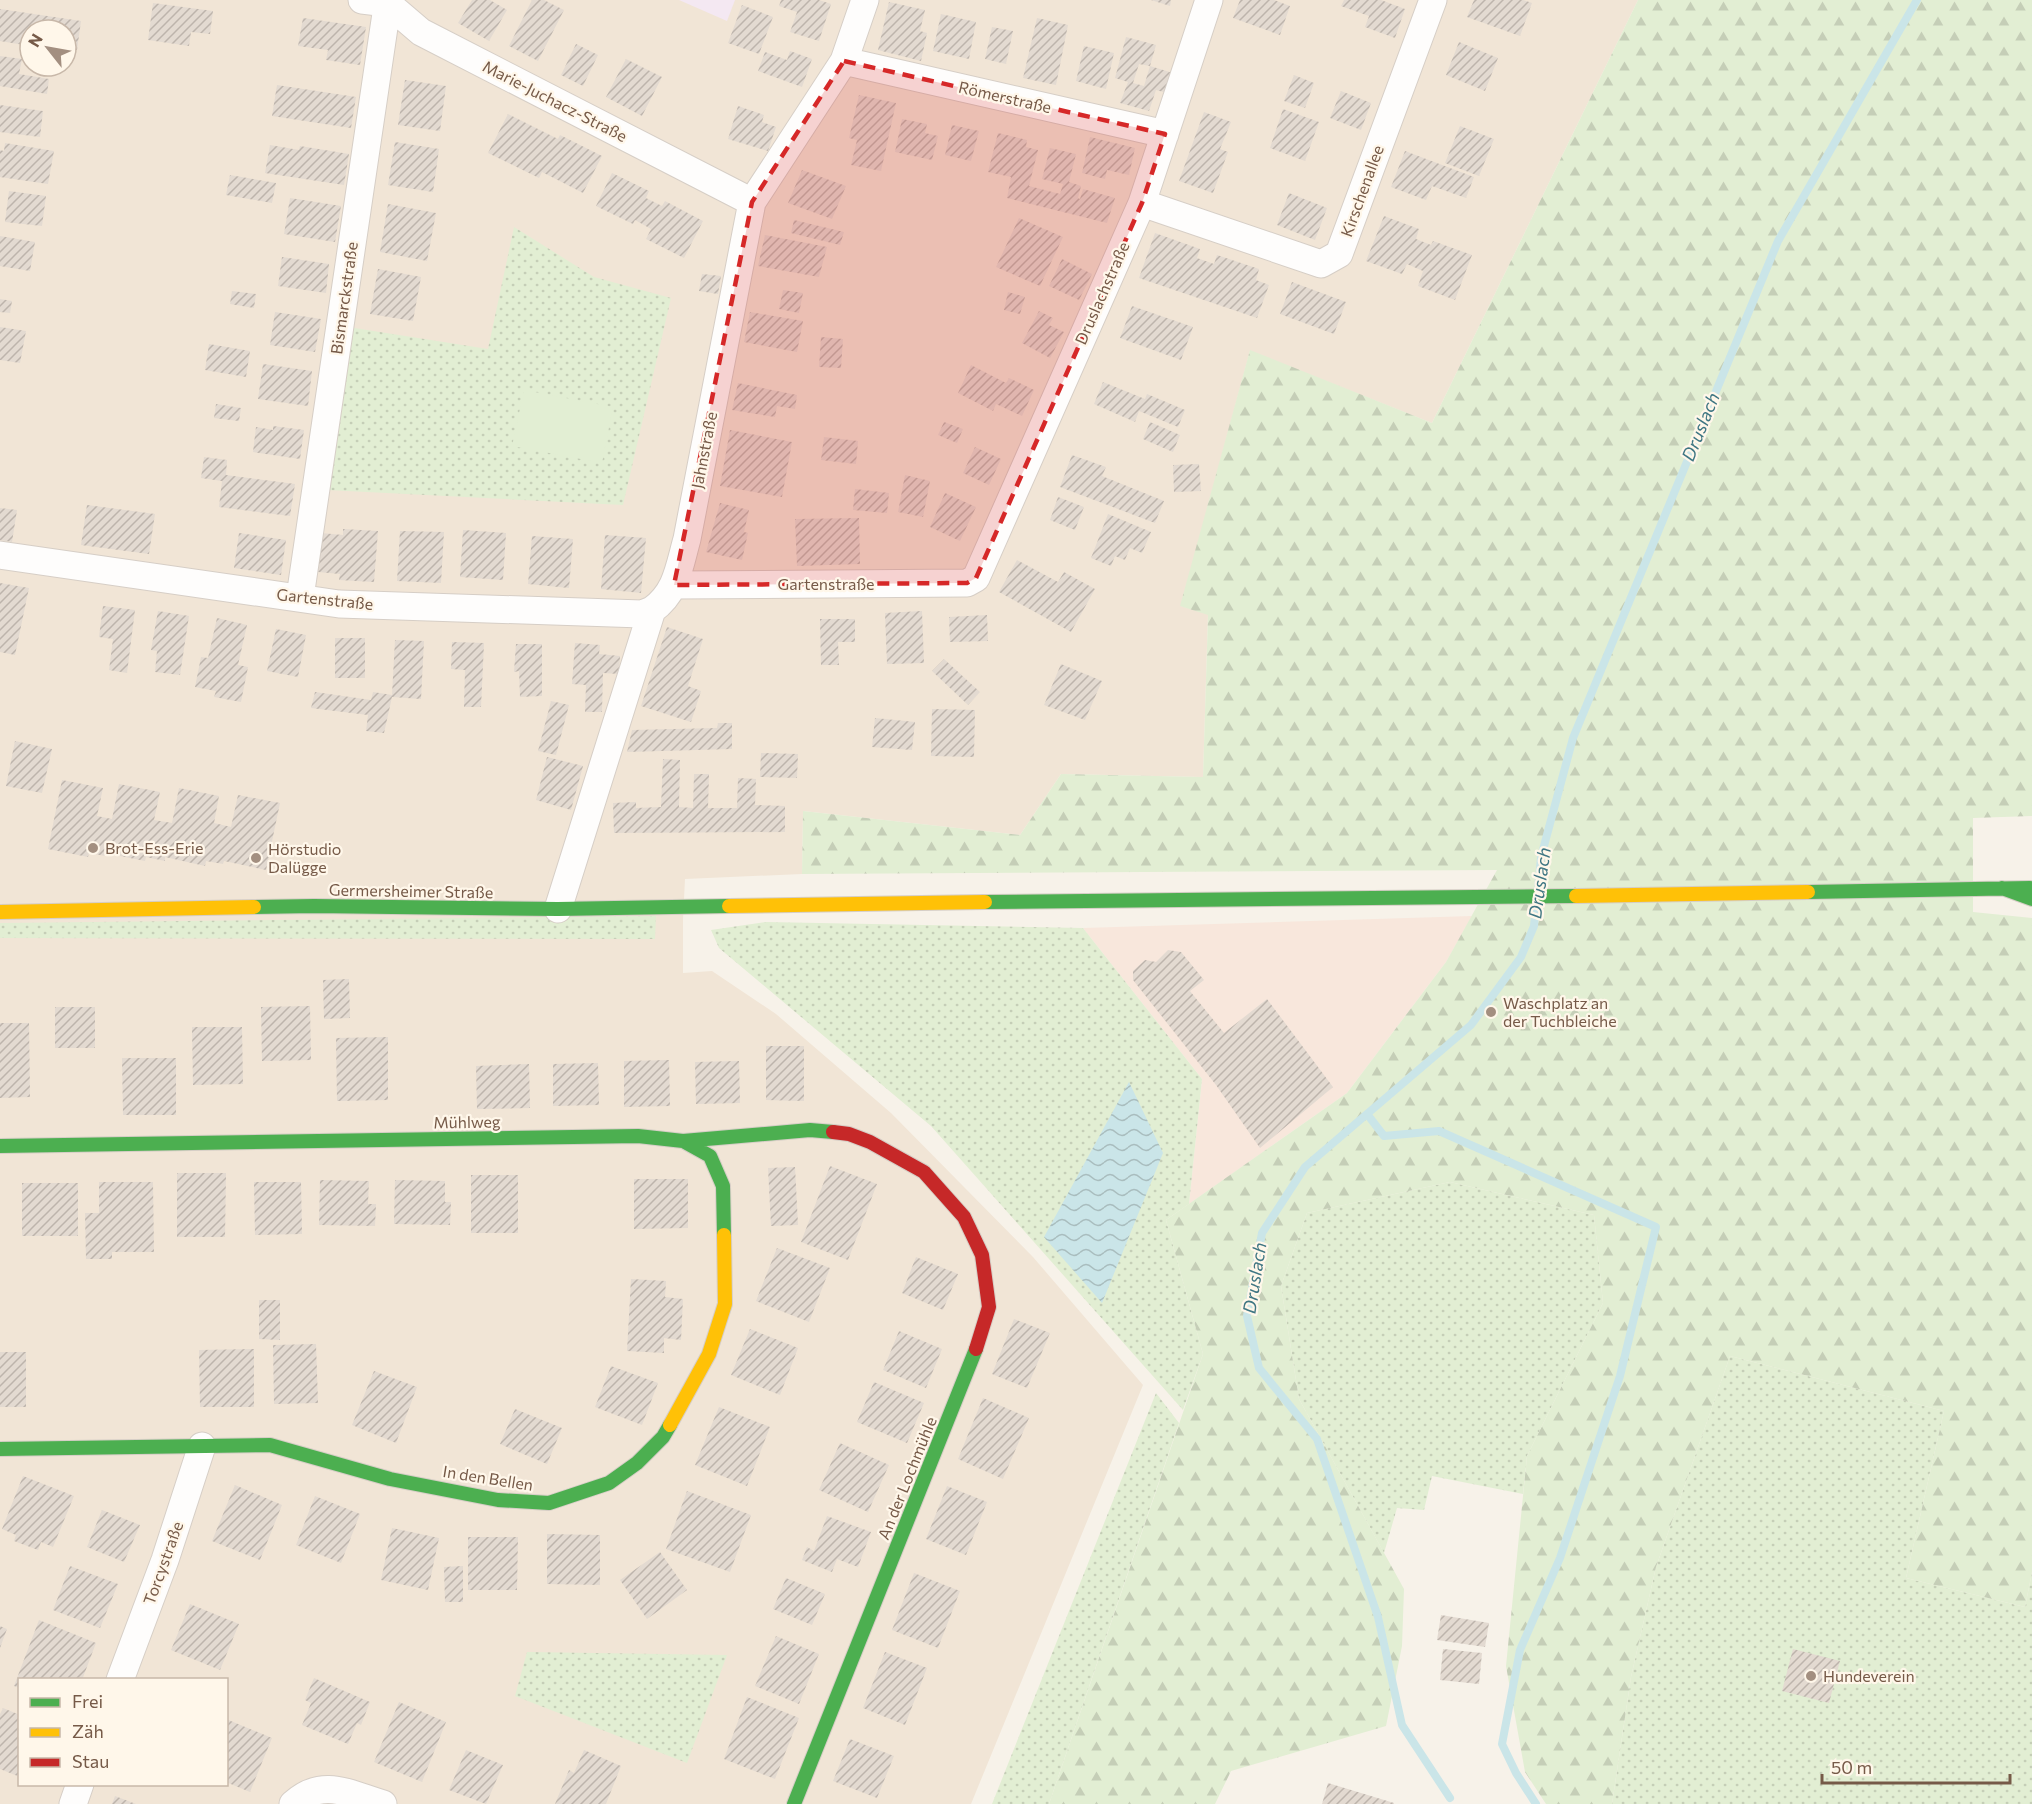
<svg xmlns="http://www.w3.org/2000/svg" width="2032" height="1804" font-family="Commissioner,sans-serif">
  <style>
    .residential { fill: #f1e5d6; fill-rule: evenodd }
    .commercial { fill: #f8e7dc }
    .education { fill: #f4e8f2 }
    .green { fill: url(#green-dots) }
    .forest { fill: url(#forest-firs) }
    .pitch { fill: #e2eed3 }
    .water { fill: url(#water-waves) }
    .lines { fill: none; stroke-linecap: round; stroke-linejoin: round }
    .stream { stroke: #cae5e8; stroke-width: 8 }
    .building { fill: url(#building-hatch) }
    .street-casing { stroke: #d6cec6; stroke-width: 29 }
    .fast-casing { stroke: #d6cec6; stroke-width: 16 }
    .slow-casing { stroke: #d6cec6; stroke-width: 16 }
    .jam-casing { stroke: #d6cec6; stroke-width: 16 }
    .street { stroke: #fefdfc; stroke-width: 27 }
    .fast { stroke: #4caf50; stroke-width: 14 }
    .slow { stroke: #ffc107; stroke-width: 14 }
    .jam { stroke: #c62828; stroke-width: 14 }
    .marked { fill: #d62828; fill-opacity: 0.2; stroke: #d62828; stroke-width: 4.5; stroke-dasharray: 12 8; stroke-linejoin: round }
    .poi-dot { fill: #a38f80; stroke: #fff7ea; stroke-width: 2 }
    .labels { text-anchor: middle; stroke-width: 4.5; stroke-linejoin: round; paint-order: stroke }
    .street-label { font-size: 16px; fill: #765a48; stroke: #fff7ea }
    .poi-label { font-size: 16px; fill: #765a48; stroke: #fff7ea; text-anchor: start }
    .water-label { font-size: 18px; font-style: italic; fill: #3f7683; stroke: #fff7ea }
  </style>
  <defs>
    <pattern id="green-dots" width="8" height="8" patternUnits="userSpaceOnUse" patternTransform="scale(1.5)"><rect width="8" height="8" fill="#e2eed3"/><path d="M2 2h.1M6 6h.1" fill="none" stroke="#c5ceb7" stroke-width="1.8" stroke-linecap="round"/></pattern>
    <pattern id="forest-firs" width="22" height="20" patternUnits="userSpaceOnUse" patternTransform="scale(1.5)"><rect width="22" height="20" fill="#e2eed3"/><path d="M5 1l3.5 6h-7zM16 11l3.5 6h-7z" fill="#c5ceb7"/></pattern>
    <pattern id="water-waves" width="16" height="10" patternUnits="userSpaceOnUse" patternTransform="scale(1.5)"><rect width="16" height="10" fill="#cae5e8"/><path d="M0 5q4-4 8 0t8 0" fill="none" stroke="#a9bdbe"/></pattern>
    <pattern id="building-hatch" width="6" height="6" patternUnits="userSpaceOnUse" patternTransform="scale(1.5)"><rect width="6" height="6" fill="#e3dad1"/><path d="M-1 1l2-2M0 6l6-6M5 7l2-2" fill="none" stroke="#bdb4ac"/></pattern>
  </defs>
  <rect width="100%" height="100%" fill="#f7f2e9"/>
  <path class="residential" d="M0,0H1638L1432,423L1250,351L1181,606L1208,614L1203,777L1061,774L1020,835L803,811L802,874L685,879L683,919V973L712,971L776,1014L891,1113L1033,1257L1143,1385L971,1804H0ZM30,30H66V66H30ZM20,1680H226V1784H20Z"/>
  <path class="commercial" d="M1472,916L1446,962L1347,1093L1189,1204L1202,1079L1083,928Z"/>
  <path class="education" d="M679,0H735L727,21Z"/>
  <path class="green" d="M514,227L594,277L671,298L623,505L327,490L348,327L488,349Z
    M656,916L655,939L0,938V923Z
    M766,922L1083,928L1202,1079L1189,1204L1166,1220L1203,1354L1183,1410L931,1126L719,948L711,930Z
    M1450,1182L1594,1215L1603,1303L1527,1456L1523,1494L1432,1476L1424,1510L1397,1508L1384,1553L1299,1399L1281,1286L1307,1213Z
    M1730,1356L1944,1411L1906,1578L2025,1607L2032,1572V1804H1612L1631,1677L1656,1567Z
    M1156,1393L1179,1423L1049,1804H992Z
    M527,1652L727,1655L687,1763L515,1696Z"/>
  <path class="forest" d="M1638,0H2032V816L1973,818V912L2032,918V1572L2025,1607L1906,1578L1944,1411L1730,1356L1656,1567L1631,1677L1612,1804H1546L1525,1772L1506,1666L1527,1456L1603,1303L1594,1215L1450,1182L1307,1213L1281,1286L1299,1399L1404,1589L1402,1646L1386,1726L1231,1771L1215,1804H1049L1203,1354L1166,1220L1347,1093L1446,962L1497,870L802,874L803,811L1020,835L1061,774L1203,777L1208,615L1180,606L1250,350L1432,423Z"/>
  <path class="pitch" d="M524,390L613,407L602,463L512,446Z"/>
  <path class="water" d="M1129,1082L1163,1153L1102,1303L1044,1237Z"/>
  <g class="lines">
    <path class="stream" d="M1538,890L1541,857L1573,738L1778,241L1917,0
      M1367,1114L1384,1136L1439,1131L1656,1227L1620,1376L1560,1558L1520,1650L1502,1744L1516,1773L1536,1804
      M1450,1798L1402,1725L1378,1617L1317,1439L1259,1368L1247,1316L1262,1233L1305,1167L1471,1025L1521,957L1534,926L1536,905"/>
  </g>
  <path class="building" d="M472,0H490L507,10L489,41L458,23Z
    M532,0H544L564,10L538,61L509,46Z
    M781,0H819L831,4L819,41L790,32L797,12L779,6Z
    M1151,0H1171L1170,6Z
    M1240,0H1274L1290,6L1280,35L1233,18Z
    M1344,0H1381L1405,9L1395,38L1365,27L1369,16L1341,6Z
    M1474,0H1523L1532,3L1520,36L1467,17Z
    M889,2L925,10L920,31L927,33L921,61L878,50Z
    M153,3L213,11L210,34L191,32L189,46L148,40Z
    M742,5L773,17L759,54L728,43Z
    M0,9L81,21L77,50L66,48V30H30V46L0,41Z
    M941,14L976,22L969,59L933,51Z
    M303,18L366,27L360,65L326,60L328,50L298,46Z
    M1037,18L1068,25L1056,85L1023,78Z
    M992,27L1013,31L1006,64L985,59Z
    M1126,37L1156,45L1150,66L1139,64L1133,83L1144,86L1150,66L1173,73L1167,93L1156,90L1149,111L1120,103L1128,82L1115,78Z
    M1459,42L1498,58L1485,91L1446,75Z
    M576,44L598,55L583,86L561,75Z
    M1084,46L1114,53L1106,89L1076,81Z
    M790,51L812,59L802,87L758,71L765,52L787,60Z
    M0,56L22,59L19,74L49,79L47,94L0,86Z
    M626,59L662,77L642,116L606,97Z
    M1294,75L1314,83L1305,108L1284,101Z
    M405,80L446,86L440,131L398,125Z
    M277,85L356,97L351,128L272,116Z
    M1341,91L1371,103L1361,130L1330,118Z
    M859,95L896,103L881,171L851,165L857,140L849,138Z
    M0,105L43,111L40,137L0,132Z
    M738,106L764,115L762,122L776,127L768,151L728,139Z
    M1283,109L1319,122L1305,161L1270,148Z
    M1204,112L1231,122L1220,149L1228,152L1213,193L1179,181Z
    M508,114L558,139L560,135L602,156L583,193L542,172L539,178L488,153Z
    M902,119L927,124L925,133L938,136L932,160L895,152Z
    M952,125L979,131L971,161L945,155Z
    M1460,126L1494,139L1479,176L1445,163Z
    M998,133L1027,140L1026,147L1038,150L1029,186L1060,194L1063,184L1042,179L1050,148L1076,154L1069,182L1081,186L1078,198L1080,199L1083,189L1115,198L1107,223L1007,198L1011,177L988,172Z
    M1090,137L1135,148L1129,175L1107,170L1105,179L1082,173Z
    M395,142L439,149L433,192L388,185Z
    M5,143L54,151L48,184L0,177V150L4,151Z
    M270,145L299,150L300,146L349,154L344,185L265,173Z
    M1405,151L1474,177L1466,198L1432,186L1426,200L1391,187Z
    M802,170L846,186L832,219L788,203Z
    M612,173L649,191L646,198L662,206L665,201L703,221L684,258L646,239L651,229L635,220L633,224L596,206Z
    M230,175L276,183L272,203L226,195Z
    M9,191L46,196L42,226L5,222Z
    M1289,193L1327,208L1315,240L1277,225Z
    M290,198L341,206L335,242L284,234Z
    M388,204L436,213L427,261L380,252Z
    M1384,216L1419,229L1416,239L1431,245L1433,241L1472,255L1455,300L1418,286L1423,271L1407,264L1402,274L1366,261Z
    M1019,218L1063,237L1040,286L996,267Z
    M794,220L844,232L840,245L791,233Z
    M1155,233L1200,249L1197,258L1214,264L1217,255L1259,269L1256,280L1269,285L1257,318L1139,278Z
    M765,235L827,247L819,277L758,266Z
    M0,236L35,242L30,271L0,266Z
    M282,257L329,264L326,293L278,286Z
    M1062,259L1092,274L1079,300L1049,286Z
    M378,269L421,277L413,321L370,314Z
    M702,274L721,276L718,294L699,291Z
    M1292,282L1346,302L1334,334L1280,314Z
    M783,290L803,293L799,313L779,309Z
    M232,291L256,294L254,308L230,304Z
    M1008,292L1025,297L1020,314L1004,310Z
    M0,299L12,301L10,313L0,312Z
    M1132,306L1193,327L1181,360L1120,338Z
    M1039,311L1053,318L1049,325L1064,332L1050,358L1022,343Z
    M275,312L321,319L315,352L270,345Z
    M750,312L803,321L797,352L744,342Z
    M0,327L26,331L20,363L0,360Z
    M821,337L843,339L841,368L819,367Z
    M209,344L250,351L246,377L205,370Z
    M263,364L312,371L308,406L258,399Z
    M971,365L1006,383L1009,378L1034,390L1022,416L996,404L993,411L958,393Z
    M1103,382L1145,399L1147,394L1185,410L1178,427L1139,411L1135,422L1094,404Z
    M738,383L797,395L795,409L777,406L775,417L732,410Z
    M216,404L241,408L239,421L214,418Z
    M944,422L963,429L957,443L938,435Z
    M1150,422L1180,435L1173,452L1143,439Z
    M273,426L304,430L300,459L253,452L256,427L273,430Z
    M730,430L792,442L782,497L720,486Z
    M824,437L858,441L856,464L821,460Z
    M975,447L1001,459L989,485L963,473Z
    M1072,455L1106,467L1102,476L1164,501L1155,523L1060,487Z
    M204,457L227,460L226,475L295,484L290,516L219,507L222,481L201,478Z
    M1199,464L1201,491L1174,492L1173,465Z
    M905,475L930,481L923,517L898,512Z
    M855,489L889,493L887,513L853,510Z
    M945,493L976,507L960,541L930,527Z
    M1058,497L1084,507L1075,530L1050,520Z
    M720,503L749,510L744,532L748,533L742,560L706,552Z
    M87,505L155,514L149,554L81,545Z
    M0,508L17,510L12,542L0,540Z
    M1108,514L1151,532L1142,553L1130,548L1125,560L1115,556L1111,566L1091,558Z
    M859,518L860,564L797,566L795,519Z
    M343,529L378,531L374,582L339,580L340,574L318,572L321,533L343,535Z
    M463,530L506,533L503,580L460,577Z
    M400,531L444,532L441,583L397,581Z
    M239,533L286,540L281,575L234,568Z
    M605,535L646,538L641,593L601,589Z
    M532,536L573,539L569,588L528,584Z
    M1017,560L1058,582L1064,572L1095,589L1071,632L999,592Z
    M0,583L29,588L15,655L0,652Z
    M103,606L135,610L127,673L109,670L113,639L99,637Z
    M158,611L189,616L180,675L155,672L157,651L151,650Z
    M922,611L924,663L887,664L885,613Z
    M987,615L988,641L950,642L949,617Z
    M217,618L247,625L238,665L248,667L241,702L214,697L216,691L195,687L201,657L208,658Z
    M820,619H855V642H838L839,665H821Z
    M667,627L703,639L688,686L701,691L691,722L641,706Z
    M276,629L306,635L298,677L267,671Z
    M335,638H365V678H335Z
    M395,640L424,641L421,699L392,697L384,733L366,731L368,715L311,708L315,692L371,700L373,692L392,695Z
    M452,642L484,643L481,707H464L465,670L451,669Z
    M575,643L600,645L599,654L620,656L619,674L603,673L602,712H585L586,685L572,684Z
    M516,644H542V696L520,697L519,671L514,672Z
    M944,659L980,692L968,705L932,671Z
    M1061,664L1102,681L1085,720L1044,705Z
    M551,701L569,705L556,755L538,751Z
    M932,709L975,710L974,757L931,756Z
    M875,718L915,722L912,750L872,747Z
    M718,723H732V749L627,752L632,730L717,728Z
    M15,741L52,749L42,793L6,786Z
    M761,753L798,754L797,778L760,777Z
    M547,757L583,766L571,810L536,800Z
    M663,759L680,760L679,807L693,808L694,774H709L708,808H737L738,778L756,779L755,805L785,806V832L614,833L613,803L636,802V808L661,807Z
    M62,780L103,788L97,816L112,819L119,784L160,792L154,820L172,823L179,788L219,796L214,823L231,827L238,795L280,803L266,870L224,861L223,864L206,861L205,866L165,857V861L146,857L145,861L105,853V856L89,853L88,857L48,849Z
    M1168,950L1181,952L1204,980L1190,991L1224,1033L1267,999L1333,1087L1260,1148L1216,1085L1133,980V971L1145,960L1156,962Z
    M349,979L350,1018L324,1019L323,980Z
    M310,1006L311,1060L262,1061L261,1007Z
    M55,1007H95V1048H55Z
    M0,1023H29L30,1097L0,1098Z
    M192,1027H242L243,1084L193,1085Z
    M388,1037V1100L337,1101L336,1038Z
    M766,1046H804V1101L766,1100Z
    M122,1058H176V1115H123Z
    M669,1060L670,1106L624,1107V1061Z
    M739,1061L740,1103L696,1104L695,1062Z
    M598,1063L599,1105L553,1106V1064Z
    M529,1064L530,1108L477,1109L476,1066Z
    M830,1166L877,1184L848,1260L801,1242Z
    M795,1167L798,1225L771,1226L768,1168Z
    M177,1173H226L225,1237H177Z
    M471,1175H518V1233H471Z
    M634,1179H688V1228L634,1229Z
    M320,1180L369,1181L368,1204H376L375,1226L319,1225Z
    M395,1180L445,1181V1202H451L450,1225L394,1224Z
    M99,1182H153L154,1252H112V1259H86L85,1213H99Z
    M254,1182H301L302,1234L255,1235Z
    M22,1183H78V1236H22Z
    M777,1248L830,1268L809,1322L756,1301Z
    M916,1257L958,1274L943,1310L902,1293Z
    M631,1279L666,1281L665,1297L683,1299L681,1340L664,1338V1353L627,1351Z
    M259,1300H280V1340L259,1339Z
    M1014,1319L1050,1333L1027,1388L992,1374Z
    M750,1329L798,1348L780,1395L731,1375Z
    M899,1331L942,1349L926,1388L883,1370Z
    M316,1344L318,1403L274,1404L273,1345Z
    M254,1349V1407H200L199,1350Z
    M0,1352H26V1407H0Z
    M611,1366L658,1383L642,1425L595,1407Z
    M374,1371L417,1387L396,1443L352,1425Z
    M874,1382L924,1403L907,1443L857,1422Z
    M983,1398L1029,1418L1003,1479L958,1459Z
    M719,1407L770,1427L747,1486L695,1465Z
    M515,1409L562,1428L547,1464L500,1444Z
    M840,1443L889,1465L868,1512L819,1490Z
    M23,1476L74,1496L53,1547L41,1542L38,1550L14,1541L16,1535L2,1529Z
    M235,1485L282,1505L260,1560L212,1541Z
    M947,1486L987,1502L966,1555L926,1539Z
    M687,1491L751,1515L730,1572L666,1549Z
    M315,1496L360,1514L341,1563L296,1545Z
    M102,1510L140,1525L124,1562L87,1547Z
    M827,1516L871,1532L858,1567L837,1559L832,1572L802,1560L807,1547L814,1551Z
    M392,1528L439,1538L428,1590L381,1580Z
    M547,1534L600,1535V1585L547,1584Z
    M468,1537H518L517,1590H468Z
    M660,1552L687,1590L647,1619L620,1580Z
    M70,1566L118,1584L100,1628L53,1610Z
    M463,1566V1602H445L444,1567Z
    M914,1573L960,1591L938,1648L892,1630Z
    M786,1578L825,1594L812,1625L773,1609Z
    M190,1604L239,1624L220,1670L171,1650Z
    M1441,1615L1489,1623L1485,1647L1437,1640Z
    M39,1620L96,1643L82,1680H20V1688L14,1686Z
    M0,1626L7,1629L0,1648Z
    M776,1636L819,1654L799,1704L755,1686Z
    M1443,1649L1482,1653L1479,1684L1440,1680Z
    M1793,1649L1840,1661L1829,1703L1782,1691Z
    M885,1652L927,1668L905,1725L863,1708Z
    M314,1678L370,1702L361,1725L357,1723L348,1744L302,1725L311,1703L305,1700Z
    M747,1697L799,1718L775,1779L724,1759Z
    M399,1702L446,1722L422,1782L374,1762Z
    M3,1708L20,1715V1777L0,1769V1714Z
    M226,1719L272,1738L250,1792L226,1782Z
    M850,1739L894,1756L877,1798L833,1781Z
    M466,1750L503,1765L486,1804L449,1790Z
    M584,1750L621,1766L606,1804H555L569,1770L574,1773Z
    M1328,1783L1394,1803V1804H1322Z
    M115,1796L136,1804H112Z"/>
  <g class="lines">
    <defs>
      <path id="street" d="M362,0L387,3L421,32L752,202
        M844,61L1165,134
        M1142,203L1321,264L1339,254L1433,0
        M0,555L339,604L642,614L652,610
        M674,585L967,583L976,578L1142,203L1209,0
        M300,597L388,0
        M558,909L652,610C677,592 679,567 687,539L752,202L844,61L865,0
        M120,1680L165,1560L202,1446
        M73,1804L80,1784
        M293,1804C323,1777 349,1794 383,1804"/>
      <path id="fast" d="M2002,888L2032,899
        M1808,892L2030,888
        M985,902L1576,896
        M254,907L314,906L558,909L729,906
        M683,1141L710,1156L723,1186L724,1235
        M0,1146L638,1136L683,1141L810,1130L833,1132
        M0,1449L270,1445L390,1479L498,1500L549,1503L609,1483L637,1463L663,1437L670,1425
        M794,1804L976,1349"/>
      <path id="slow" d="M1576,896L1808,892
        M729,906L985,902
        M0,912L254,907
        M670,1425L709,1354L725,1304L724,1235"/>
      <path id="jam" d="M833,1132L849,1134L870,1142L924,1172L964,1217L982,1255L989,1307L976,1349"/>
    </defs>
    <use href="#street" class="street-casing"/>
    <use href="#fast" class="fast-casing"/>
    <use href="#slow" class="slow-casing"/>
    <use href="#jam" class="jam-casing"/>
    <use href="#street" class="street"/>
    <use href="#fast" class="fast"/>
    <use href="#slow" class="slow"/>
    <use href="#jam" class="jam"/>
  </g>
  <path class="marked" d="M844,61L1165,134L1142,203L976,578L967,583L674,585L752,202Z"/>
  <g class="poi-dot">
    <circle cx="93" cy="848" r="6"/>
    <circle cx="256" cy="858" r="6"/>
    <circle cx="1491" cy="1012" r="6"/>
    <circle cx="1811" cy="1676" r="6"/>
  </g>
  <g class="labels">
    <g class="street-label">
      <text transform="translate(1005 97) rotate(13)" y="6">Römerstraße</text>
      <text transform="translate(555 101) rotate(27)" y="6">Marie-Juchacz-Straße</text>
      <text transform="translate(1362 191) rotate(-70)" y="6">Kirschenallee</text>
      <text transform="translate(1102 293) rotate(-66)" y="6">Druslachstraße</text>
      <text transform="translate(344 298) rotate(-82)" y="6">Bismarckstraße</text>
      <text transform="translate(704 450) rotate(-79)" y="6">Jahnstraße</text>
      <text x="826" y="590">Gartenstraße</text>
      <text transform="translate(325 599) rotate(6)" y="6">Gartenstraße</text>
      <text transform="translate(411 891) rotate(1)" y="6">Germersheimer Straße</text>
      <text transform="translate(467 1122) rotate(-1)" y="6">Mühlweg</text>
      <text transform="translate(488 1478) rotate(9)" y="6">In den Bellen</text>
      <text transform="translate(907 1478) rotate(-68)" y="6">An der Lochmühle</text>
      <text transform="translate(163 1563) rotate(-70)" y="6">Torcystraße</text>
    </g>
    <g class="poi-label">
      <text x="105" y="854">Brot-Ess-Erie</text>
      <text x="268" y="855">Hörstudio<tspan x="268" dy="18">Dalügge</tspan></text>
      <text x="1503" y="1009">Waschplatz an<tspan x="1503" dy="18">der Tuchbleiche</tspan></text>
      <text x="1823" y="1682">Hundeverein</text>
    </g>
    <g class="water-label">
      <text transform="translate(1701 427) rotate(-68)" y="6">Druslach</text>
      <text transform="translate(1540 883) rotate(-82)" y="6">Druslach</text>
      <text transform="translate(1255 1278) rotate(-81)" y="6">Druslach</text>
    </g>
  </g>
  <rect x="18" y="1678" width="210" height="108" fill="#fff7ea" stroke="#c8b8a9" stroke-width="1.5"/>
  <rect x="30" y="1698" width="30" height="9" fill="#4caf50" stroke="#c8b8a9" stroke-width="1.5"/>
  <text x="72" y="1708" font-size="18" fill="#765a48">Frei</text>
  <rect x="30" y="1728" width="30" height="9" fill="#ffc107" stroke="#c8b8a9" stroke-width="1.5"/>
  <text x="72" y="1738" font-size="18" fill="#765a48">Zäh</text>
  <rect x="30" y="1758" width="30" height="9" fill="#c62828" stroke="#c8b8a9" stroke-width="1.5"/>
  <text x="72" y="1768" font-size="18" fill="#765a48">Stau</text>
  <g transform="translate(48 48) rotate(301)"><circle r="28" fill="#fff7ea" stroke="#c8b8a9" stroke-width="1.5"/>
  <path d="M0-4.5L10 22L0 15L-10 22Z" fill="#a38f80"/>
  <text y="-9" font-size="16" font-weight="bold" text-anchor="middle" fill="#765a48">N</text>
  </g>
  <path d="M1822 1774v9h188v-9" fill="none" stroke="#765a48" stroke-width="3"/>
  <text x="1831" y="1774" font-size="18" fill="#765a48" stroke="#fff7ea" stroke-width="4.5" paint-order="stroke">50 m</text>
</svg>
